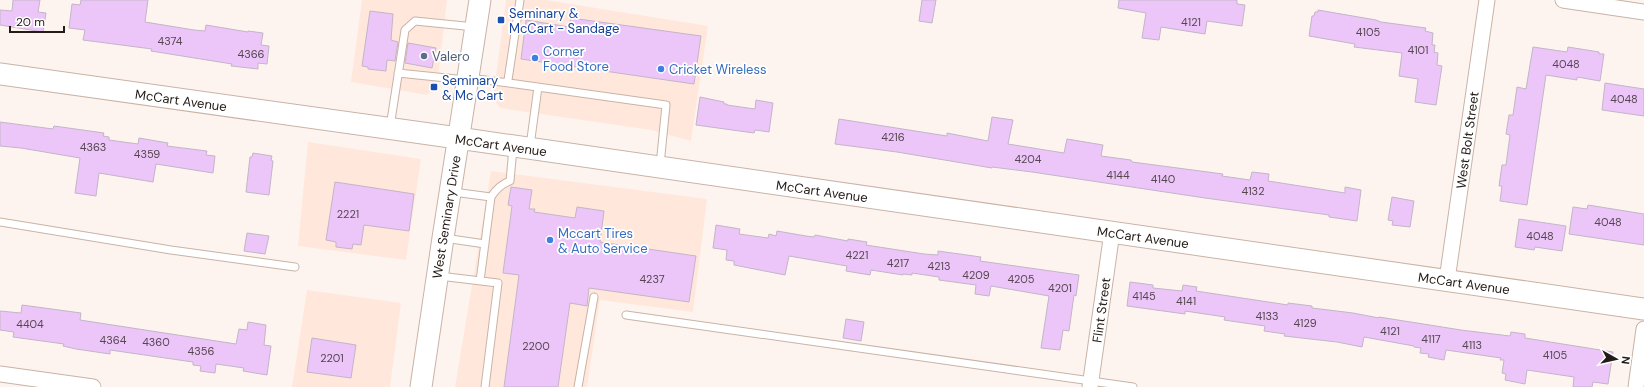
<svg xmlns="http://www.w3.org/2000/svg" width="1644" height="387" font-family="'DM Sans',sans-serif">
  <style>
    .commercial { fill: #ffe7dc }
    .building { fill: #ecc6f9; stroke: #c3b5c8 }
    .lines { fill: none; stroke-linecap: round; stroke-linejoin: round }
    .service-casing { stroke: #c9b3a6; stroke-width: 9 }
    .minor-casing { stroke: #c9b3a6; stroke-width: 17 }
    .secondary-casing { stroke: #c9b3a6; stroke-width: 23 }
    .service { stroke: #fff; stroke-width: 7 }
    .minor { stroke: #fff; stroke-width: 15 }
    .secondary { stroke: #fff; stroke-width: 21 }
    .transit-dot { fill: #1a4fb4; stroke: #fff; stroke-width: 1.5 }
    .service-dot { fill: #5c6f8a; stroke: #fff; stroke-width: 1.5 }
    .shop-dot { fill: #3f7fe0; stroke: #fff; stroke-width: 1.5 }
    .labels { text-anchor: middle; stroke-width: 3.5; stroke-linejoin: round; paint-order: stroke }
    .number-label { font-size: 11px; fill: #55464f }
    .transit-label { font-size: 13px; fill: #164399; stroke: #fff; text-anchor: start }
    .shop-label { font-size: 13px; fill: #366cbe; stroke: #fff; text-anchor: start }
    .service-label { font-size: 13px; fill: #4e5e75; stroke: #fff; text-anchor: start }
    .street-label { font-size: 13px; fill: #231b16; stroke: #fff }
  </style>
  <rect width="100%" height="100%" fill="#fef4ef"/>
  <path class="commercial" d="M362,0H447L437,87L427,95L351,82Z
    M506,0H546L708,26L691,141L651,130L500,108L493,98Z
    M308,142L421,159L406,260L298,246Z
    M491,171L707,199L693,312L600,300L587,387H455Z
    M307,290L401,303L390,387H292Z"/>
  <path class="building" d="M13,0H40L38,12L46,13L43,32L0,25V10L12,11Z
    M81,0H148L145,22L194,30L205,31L206,25L248,32V31L263,33L261,45L269,46L267,64L258,63V69L231,66L232,64L151,51L152,49L83,40L85,30L69,28L72,4L80,5Z
    M922,0H936L932,23L919,21Z
    M1119,0H1237V4L1245,5L1242,26L1207,21L1205,34L1161,27L1159,40L1142,38L1146,13L1118,8Z
    M1318,10L1376,20L1381,22L1426,28L1425,31L1433,33L1432,45H1435L1434,52L1438,53L1437,65L1442,66L1436,105L1415,102L1418,79L1399,76L1402,53L1354,47L1355,44L1309,36L1312,16H1314L1315,12H1318Z
    M370,11L393,14L391,40L398,42L395,61L387,60L386,71L368,69V67L362,66Z
    M571,18L701,36L694,84L521,59L526,20L569,27Z
    M408,43L436,48L432,68L405,63Z
    M1533,47L1567,52L1568,47L1599,52V54H1604L1600,81L1577,77V80L1546,75L1527,205L1500,201L1502,186H1499L1502,165H1506L1510,135L1506,134L1509,115H1513L1517,87L1526,89Z
    M1605,83L1644,89V116L1602,110Z
    M700,97L724,102V104H727V105L755,109L756,100L773,103L769,132L755,130L754,133L696,125Z
    M992,117L1013,120L1008,144L1064,153L1067,139L1103,145L1101,156L1131,160L1132,162L1223,174L1222,176L1250,180L1252,172L1269,174L1268,181L1345,193V187L1361,190L1357,221L1329,217V215L1205,198L1032,172L992,167V168L897,152L835,144L839,119L947,136V133L988,141Z
    M0,122L53,129L54,126L104,133L103,136L109,137V140L138,144L139,138L168,143L167,146L207,151L206,155L215,156L213,173L156,164L153,182L99,173L96,196L75,193L80,158L21,148L0,146Z
    M253,153L272,156L271,160L273,161L269,195L246,192L250,157H252Z
    M335,182L414,194L409,231L364,225L361,245L353,244L352,249L336,247V242L326,240Z
    M511,187L532,190L529,209H535L534,212L575,218L577,207L604,211L600,242L696,256L689,302L589,288L587,306L570,303L558,387H504L519,275L503,273L512,206L508,205Z
    M1392,197L1414,201L1410,227L1392,225L1393,221L1388,220Z
    M1588,205L1644,214V245L1569,234L1573,207L1587,209Z
    M1519,219L1566,226L1562,251L1535,247L1534,250L1515,247Z
    M716,225L740,229L739,234L768,238L769,234L776,236L777,231L806,236L814,237L815,235L848,241V239L867,242L866,245L924,254L938,255V251L981,257L980,261L1079,275L1076,296L1074,295L1069,331L1063,330L1060,350L1041,348L1049,296L991,286L989,296L975,294L976,285L939,280V277L912,273V275L903,274V275L871,270L870,275L846,271L847,266L789,256L785,275L734,265V261L726,260L727,250L713,248Z
    M247,233L269,236L265,254L244,251Z
    M1130,282L1153,285V288L1182,291L1183,285L1197,287L1196,291L1288,305V303L1312,306V308L1353,313L1379,318V317L1461,330L1510,336L1511,332L1525,334V338L1613,352L1608,384L1593,382L1592,387H1573L1574,377L1527,370L1525,384L1505,380L1506,374L1502,373L1504,360H1500L1501,358L1446,350L1444,360L1428,357L1429,354L1420,353L1421,348L1414,347V346L1364,337L1362,347L1337,342L1284,336L1285,334L1264,331L1265,326L1224,320L1225,317L1185,311V314L1127,306Z
    M22,305L81,313L80,320L236,344L239,329L247,330L248,322L266,325L264,345L271,346L267,375L243,371L244,368L216,364L215,373L200,371L201,366L193,365V362L110,350V354L76,349L63,346L64,344L13,337L14,332L0,330V311L21,313Z
    M846,319L864,322L861,341L843,338Z
    M312,338L356,345L351,378L307,372Z"/>
  <g class="lines">
    <defs>
      <path id="service" d="M520,0L508,80L509,83L666,105L660,165
        M398,73L466,80
        M469,78L509,83
        M390,127L405,30L415,21L475,27
        M530,146L538,87
        M453,192L491,197L480,281
        M491,197C496,189 501,184 510,181L513,148
        M0,222L171,250L295,267
        M444,238L485,244
        M439,276L498,283L485,387
        M626,315L1133,387
        M578,387L594,297"/>
      <path id="minor" d="M1563,0L1644,12
        M1447,280L1487,0
        M0,374L93,387
        M1090,387L1112,232
        M1636,387L1644,329"/>
      <path id="secondary" d="M0,74L458,138L1644,309
        M421,387L443,238L480,0"/>
    </defs>
    <use href="#service" class="service-casing"/>
    <use href="#minor" class="minor-casing"/>
    <use href="#secondary" class="secondary-casing"/>
    <use href="#service" class="service"/>
    <use href="#minor" class="minor"/>
    <use href="#secondary" class="secondary"/>
  </g>
  <g class="transit-dot">
    <rect x="497" y="16" width="8" height="8" rx="2"/>
    <rect x="430" y="83" width="8" height="8" rx="2"/>
  </g>
  <circle class="service-dot" cx="424" cy="56" r="4"/>
  <g class="shop-dot">
    <circle cx="535" cy="58" r="4"/>
    <circle cx="661" cy="69" r="4"/>
    <circle cx="550" cy="240" r="4"/>
  </g>
  <g class="labels">
    <g class="number-label">
      <text x="1191" y="26">4121</text>
      <text x="1368" y="36">4105</text>
      <text x="170" y="45">4374</text>
      <text x="1418" y="54">4101</text>
      <text x="251" y="58">4366</text>
      <text x="1566" y="68">4048</text>
      <text x="1624" y="103">4048</text>
      <text x="893" y="141">4216</text>
      <text x="93" y="151">4363</text>
      <text x="147" y="158">4359</text>
      <text x="1028" y="163">4204</text>
      <text x="1118" y="179">4144</text>
      <text x="1163" y="183">4140</text>
      <text x="1253" y="195">4132</text>
      <text x="348" y="218">2221</text>
      <text x="1608" y="226">4048</text>
      <text x="1540" y="240">4048</text>
      <text x="857" y="259">4221</text>
      <text x="898" y="267">4217</text>
      <text x="939" y="270">4213</text>
      <text x="976" y="279">4209</text>
      <text x="652" y="283">4237</text>
      <text x="1021" y="283">4205</text>
      <text x="1060" y="292">4201</text>
      <text x="1144" y="300">4145</text>
      <text x="1186" y="305">4141</text>
      <text x="1267" y="320">4133</text>
      <text x="1305" y="327">4129</text>
      <text x="30" y="328">4404</text>
      <text x="1390" y="335">4121</text>
      <text x="1431" y="343">4117</text>
      <text x="113" y="344">4364</text>
      <text x="156" y="346">4360</text>
      <text x="1472" y="349">4113</text>
      <text x="536" y="350">2200</text>
      <text x="201" y="355">4356</text>
      <text x="1555" y="359">4105</text>
      <text x="332" y="362">2201</text>
    </g>
    <g class="transit-label">
      <text x="509" y="18">Seminary &amp;<tspan x="509" dy="15">McCart - Sandage</tspan></text>
      <text x="442" y="85">Seminary<tspan x="442" dy="15">&amp; Mc Cart</tspan></text>
    </g>
    <g class="shop-label">
      <text x="543" y="56">Corner<tspan x="543" dy="15">Food Store</tspan></text>
      <text x="669" y="74">Cricket Wireless</text>
      <text x="558" y="238">Mccart Tires<tspan x="558" dy="15">&amp; Auto Service</tspan></text>
    </g>
    <g class="service-label">
      <text x="432" y="61">Valero</text>
    </g>
    <g class="street-label">
      <text transform="translate(181 100) rotate(8)" y="5">McCart Avenue</text>
      <text transform="translate(1467 140) rotate(-82)" y="5">West Bolt Street</text>
      <text transform="translate(501 145) rotate(8)" y="5">McCart Avenue</text>
      <text transform="translate(822 191) rotate(8)" y="5">McCart Avenue</text>
      <text transform="translate(446 217) rotate(-81)" y="5">West Seminary Drive</text>
      <text transform="translate(1143 237) rotate(8)" y="5">McCart Avenue</text>
      <text transform="translate(1464 283) rotate(8)" y="5">McCart Avenue</text>
      <text transform="translate(1101 310) rotate(-82)" y="5">Flint Street</text>
    </g>
  </g>
  <g transform="translate(1616 359) rotate(98)" stroke="#ffffff" stroke-width="3" paint-order="stroke">
  <path d="M0-3L7 15L0 10L-7 15Z" fill="#231b16"/>
  <text y="-6" font-size="11" font-weight="bold" text-anchor="middle" fill="#231b16">N</text>
  </g>
  <path d="M10 26v6h54v-6" fill="none" stroke="#231b16" stroke-width="2"/>
  <text x="16" y="26" font-size="12" fill="#231b16" stroke="#ffffff" stroke-width="3" paint-order="stroke">20 m</text>
</svg>
